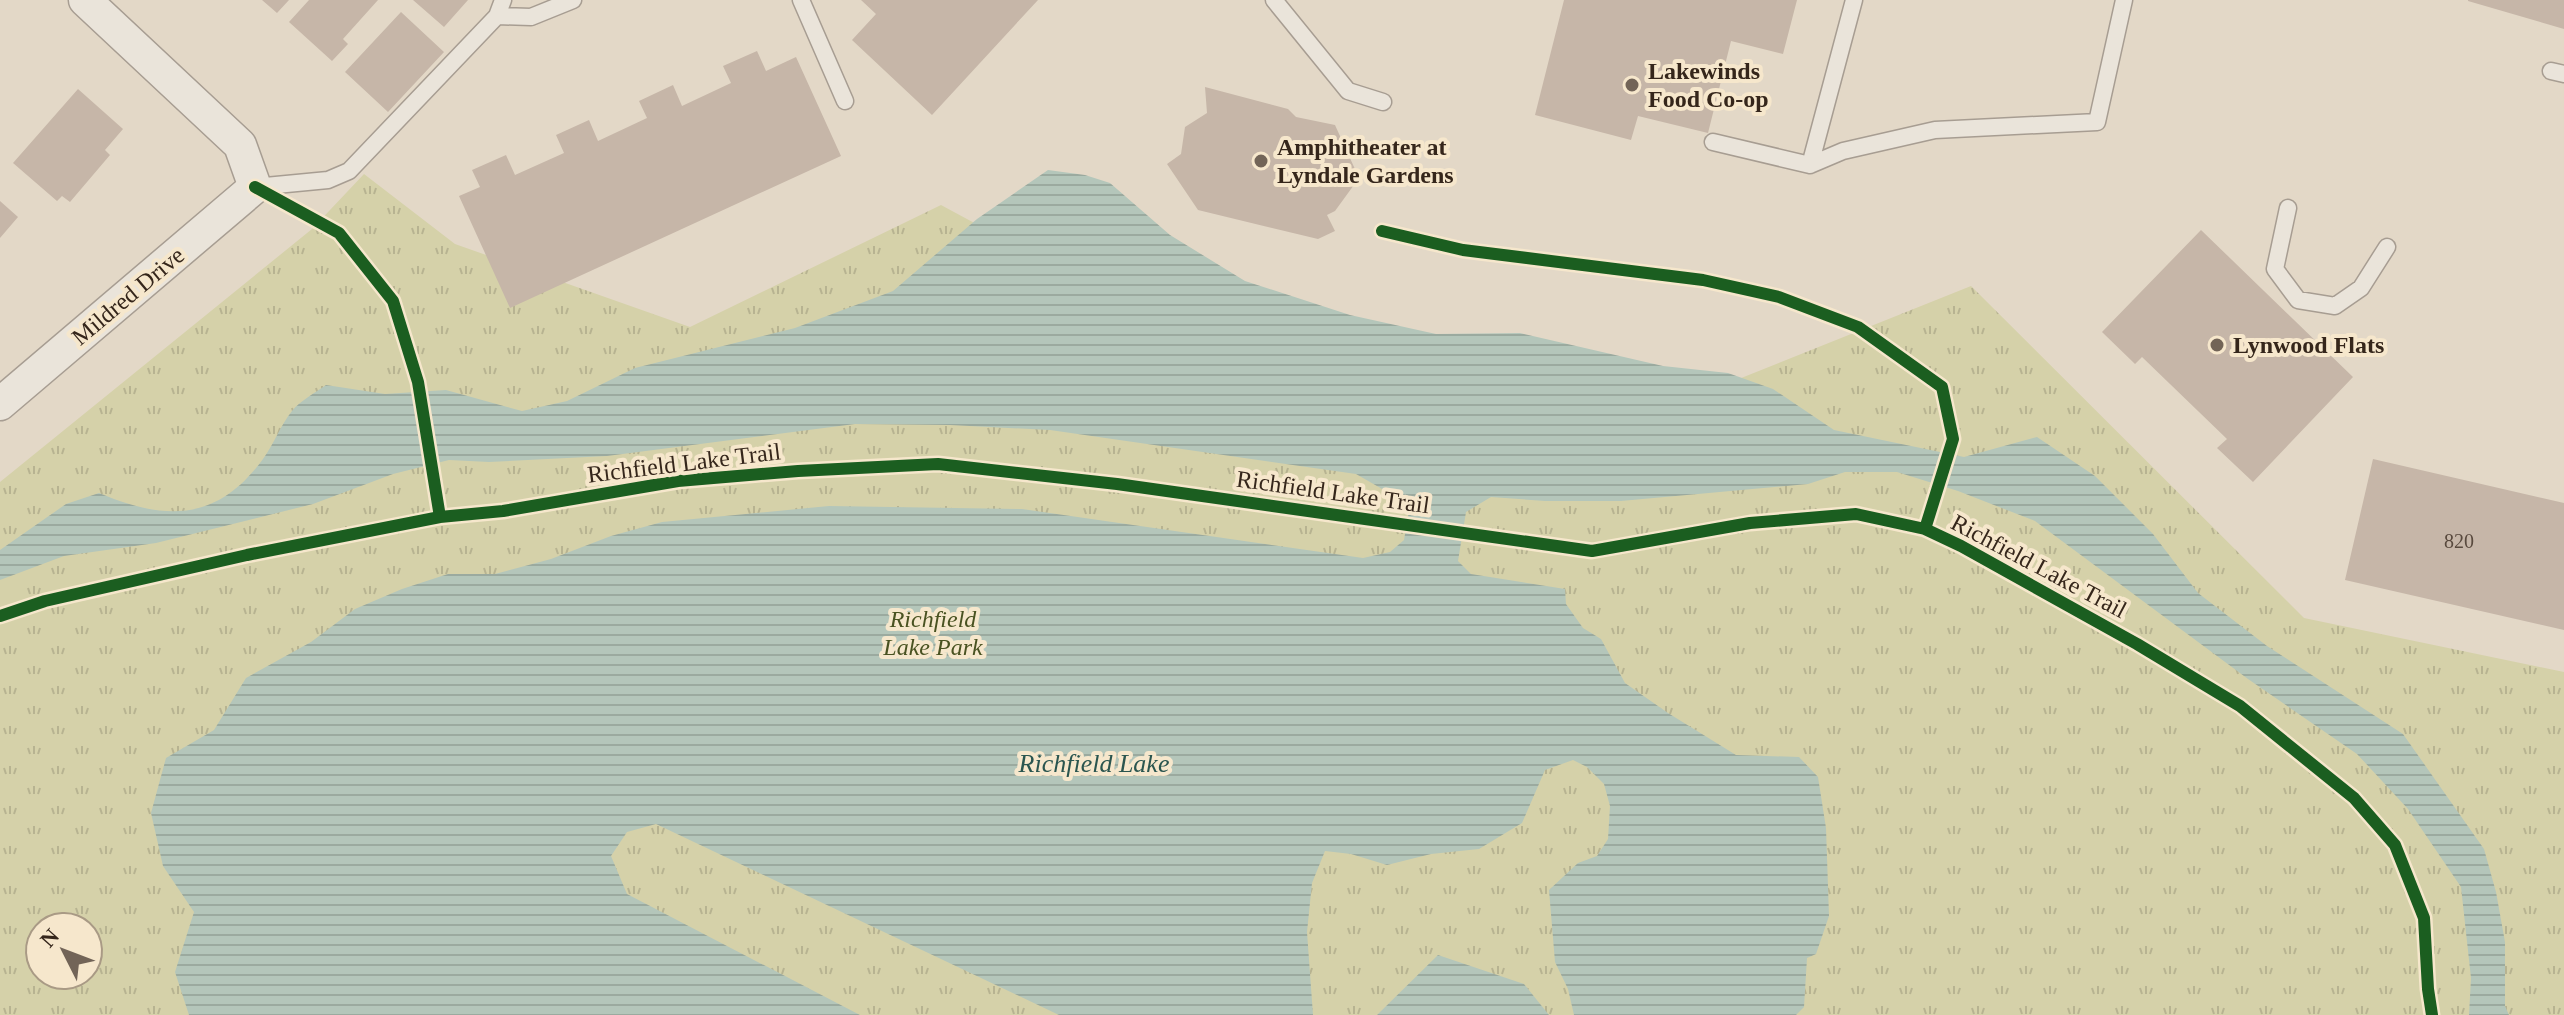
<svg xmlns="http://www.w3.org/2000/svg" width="2564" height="1015" font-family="'Times New Roman',serif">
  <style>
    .park { fill: url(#park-tufts); fill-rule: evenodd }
    .water { fill: url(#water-rules) }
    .building { fill: #c6b6a8 }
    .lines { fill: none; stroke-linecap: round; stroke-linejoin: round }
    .service-casing { stroke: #a79d92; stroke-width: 19 }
    .minor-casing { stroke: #a79d92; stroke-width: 35 }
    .service { stroke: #eae4da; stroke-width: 16 }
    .minor { stroke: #eae4da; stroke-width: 32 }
    .cycleway-casing { stroke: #f6e7cc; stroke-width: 17 }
    .cycleway { stroke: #1b5e20; stroke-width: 12 }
    .poi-dot { fill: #726457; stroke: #f6e7cc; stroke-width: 3 }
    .labels { text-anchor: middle; stroke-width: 8; stroke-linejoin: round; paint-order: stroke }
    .number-label { font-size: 20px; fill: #594a3e }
    .poi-label { font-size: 24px; font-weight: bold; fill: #35261b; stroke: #f6e7cc; text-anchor: start }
    .street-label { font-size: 24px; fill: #35261b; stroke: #f6e7cc }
    .park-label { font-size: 24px; font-style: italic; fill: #495221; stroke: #f6e7cc }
    .water-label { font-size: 26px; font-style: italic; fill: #2a554f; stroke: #f6e7cc }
  </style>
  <defs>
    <pattern id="park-tufts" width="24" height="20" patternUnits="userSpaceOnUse" patternTransform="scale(2)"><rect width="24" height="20" fill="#d5d1a9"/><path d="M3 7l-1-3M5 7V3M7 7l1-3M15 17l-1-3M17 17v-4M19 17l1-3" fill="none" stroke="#b7b391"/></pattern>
    <pattern id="water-rules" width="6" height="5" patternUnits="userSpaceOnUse" patternTransform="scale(2)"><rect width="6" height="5" fill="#b4c6ba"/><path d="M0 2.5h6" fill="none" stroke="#9baa9f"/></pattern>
  </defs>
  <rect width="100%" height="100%" fill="#e3d8c7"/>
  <path class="park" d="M364,174L455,244L690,327L941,205L1466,488L1971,286L2304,618L2564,672V1015H0V482L312,229ZM40,927H88V975H40Z"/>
  <path class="water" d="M1048,170L1085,175L1110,183L1170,235L1245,281L1350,315L1436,334L1520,333L1663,366L1728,373L1773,389L1834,430L1964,457L2037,437L2095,476L2153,534L2198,593L2267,646L2403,734L2484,849L2496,892L2505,942V1006L2509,1015H2469L2471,978L2461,887L2408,809L2357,754L2248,679L2035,521L1958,491L1897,472H1845L1808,484L1621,501H1545L1491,497L1466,512L1458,561L1471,574L1565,589L1566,604L1583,628L1601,639L1625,683L1668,713L1736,755L1799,757L1818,777L1826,828L1829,916L1816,954L1807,958L1804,1007L1796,1015H1574L1568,989L1555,962L1549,890L1578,863L1597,856L1608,839L1610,806L1604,784L1587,767L1573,760L1545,770L1522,823L1479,849L1431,854L1387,865L1351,854L1325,851L1312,883L1307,932L1313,1015H1059L656,824L627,832L611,856L627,894L860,1015H189L175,972L194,912L163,866L151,813L166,758L214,730L246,678L311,642L355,609L402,589L448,574H495L551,559L611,536L662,522L829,506L1022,509L1363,558L1390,552L1404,540L1410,505L1356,474L1050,430L950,425L855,424L607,456L489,462L449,460L393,474L313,504L156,543L64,556L0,580V550L66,504L99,493C166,521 217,522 263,459C274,444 280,426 292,411C300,401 315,393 326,385L385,394L446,390L522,411L567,401L635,368L795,328L893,291L977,219Z
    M1438,955L1524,984L1549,1015H1377Z"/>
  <path class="building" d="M262,0H289L277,13Z
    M309,0H378L343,39L348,44L332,61L289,22Z
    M413,0H468L444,27Z
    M861,0H1038L932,115L852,40L876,14Z
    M1564,0H1797L1783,54L1731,41L1708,133L1638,116L1631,140L1535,115Z
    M2564,0V29L2468,1V0Z
    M401,12L444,52L388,112L345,72Z
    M757,51L766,71L796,57L841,156L510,308L459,196L480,187L472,170L506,155L515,175L564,153L556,135L589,120L598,141L647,118L639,101L673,85L682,106L731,83L723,66Z
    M1205,87L1288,109L1296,117L1335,125L1359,178L1335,211L1327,215L1335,231L1318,239L1198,210L1167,164L1181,154L1185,127L1207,113Z
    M78,89L123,129L105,150L110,155L70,202L62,196L57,201L13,163Z
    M0,201L18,217L0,238Z
    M2201,230L2353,377L2253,482L2217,448L2227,439L2142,357L2135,364L2102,332Z
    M2373,459L2564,503V630L2345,580Z"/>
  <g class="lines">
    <defs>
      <path id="service" d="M801,0L845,101
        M1274,0L1348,91L1383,102
        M497,16L531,17L573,0
        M2551,71L2564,74
        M1713,142L1810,165L1843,151L1935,130L2097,122L2124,0
        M1810,165L1854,0
        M255,187L328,180L349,171L497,16L503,0
        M2288,208L2275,269L2298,300L2335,306L2361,288L2387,247"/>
      <path id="minor" d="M0,404L255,187L240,145L85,0"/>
    </defs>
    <use href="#service" class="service-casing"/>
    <use href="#minor" class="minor-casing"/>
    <use href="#service" class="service"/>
    <use href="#minor" class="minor"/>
    <defs>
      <path id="cycleway" d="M255,187L339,233L393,301L418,382L440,517
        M1382,231L1463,250L1703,280L1779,297L1858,327L1942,387L1953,439L1925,529
        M0,616L45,601L247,555L440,517L503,511L678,481L798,471L938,464L1117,484L1592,551L1750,523L1856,514L1925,529L1961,546L2137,644L2240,706L2354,798L2395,845L2424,918L2428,989L2432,1015"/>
    </defs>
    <use href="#cycleway" class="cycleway-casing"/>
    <use href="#cycleway" class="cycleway"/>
  </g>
  <g class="poi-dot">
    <circle cx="1632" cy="85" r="8"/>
    <circle cx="1261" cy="161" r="8"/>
    <circle cx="2217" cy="345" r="8"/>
  </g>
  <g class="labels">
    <g class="number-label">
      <text x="2459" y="548">820</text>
    </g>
    <g class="poi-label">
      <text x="1648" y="79">Lakewinds<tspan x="1648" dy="28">Food Co-op</tspan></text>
      <text x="1277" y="155">Amphitheater at<tspan x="1277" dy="28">Lyndale Gardens</tspan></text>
      <text x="2233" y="353">Lynwood Flats</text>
    </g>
    <g class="street-label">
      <text transform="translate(128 296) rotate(-40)" y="8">Mildred Drive</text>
      <text transform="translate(684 463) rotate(-7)" y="8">Richfield Lake Trail</text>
      <text transform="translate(1333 492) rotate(8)" y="8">Richfield Lake Trail</text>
      <text transform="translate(2039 566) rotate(28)" y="8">Richfield Lake Trail</text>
    </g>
    <g class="park-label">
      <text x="933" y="627">Richfield<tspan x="933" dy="28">Lake Park</tspan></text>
    </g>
    <g class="water-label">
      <text x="1094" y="772">Richfield Lake</text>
    </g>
  </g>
  <g transform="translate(64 951) rotate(312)"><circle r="38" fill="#f6e7cc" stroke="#a99a85" stroke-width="2"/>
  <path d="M0-6L14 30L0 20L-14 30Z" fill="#726457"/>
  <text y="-12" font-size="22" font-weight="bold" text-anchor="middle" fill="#35261b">N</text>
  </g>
</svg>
